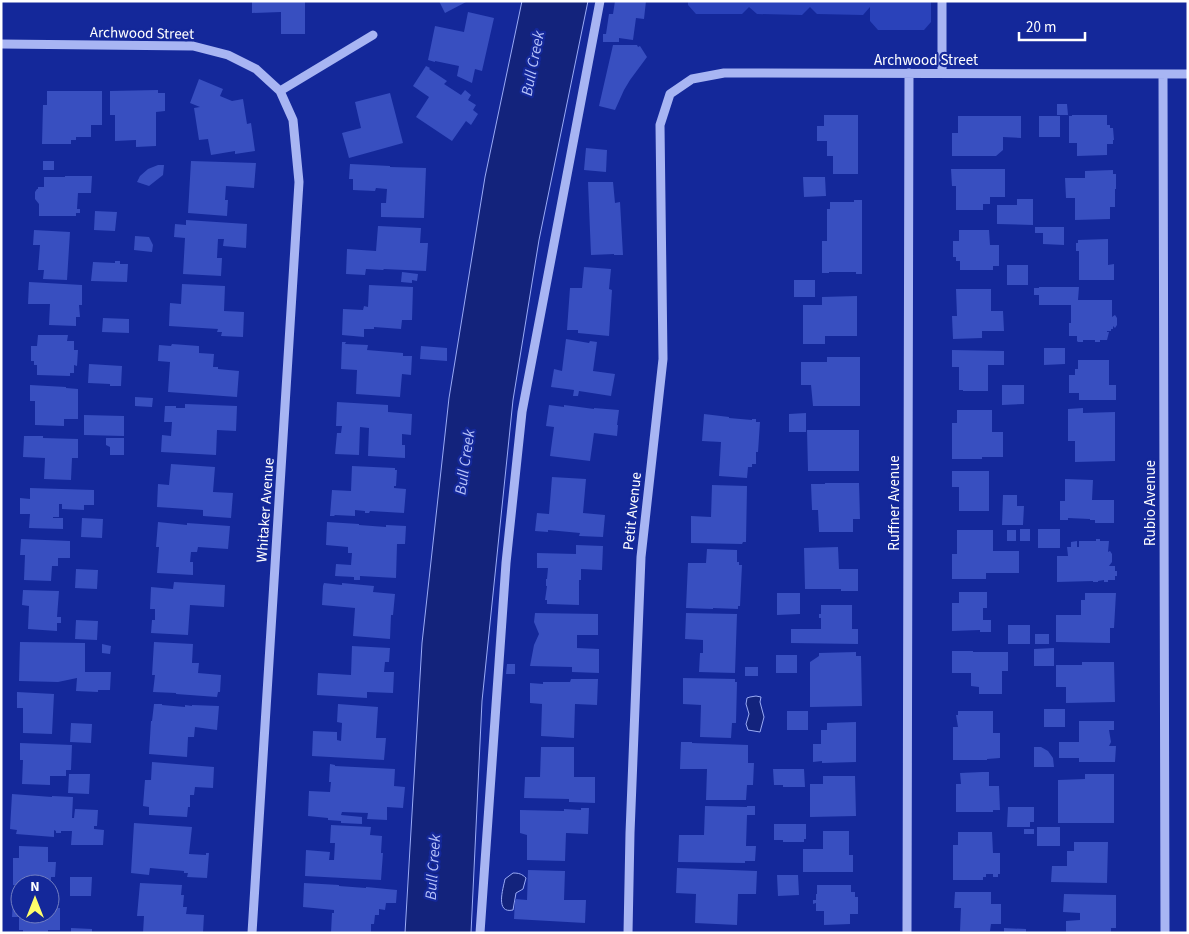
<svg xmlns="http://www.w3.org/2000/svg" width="1189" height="934" font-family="'Source Sans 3',sans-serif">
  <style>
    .green { fill: #2a42ba }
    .water { fill: #13237c; stroke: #9aabf6 }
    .building { fill: #384fc0 }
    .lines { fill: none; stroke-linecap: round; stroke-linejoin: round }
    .minor { stroke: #a8b5f3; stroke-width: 9 }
    .labels { text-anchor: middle; stroke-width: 4.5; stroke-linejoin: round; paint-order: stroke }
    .street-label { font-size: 15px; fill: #fff; stroke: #14289a }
    .water-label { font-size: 16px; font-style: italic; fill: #b5c1f9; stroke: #14289a }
  </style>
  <rect width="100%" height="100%" fill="#14289a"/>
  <path class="green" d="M688,1H931V22L924,30H878L870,21V7L863,15L817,14L810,7L802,15L757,14L749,7L742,14H696L688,5Z"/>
  <path class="water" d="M522,1H588L539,240L513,400L482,701L471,933H405L422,643L449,398L485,177Z
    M756,696L761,697L760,702L764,717L760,732L748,730L746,724L749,714L746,704L747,698L750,697Z
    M513,873C519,873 522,874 526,878L523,889L516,893L513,910C495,914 503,889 505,879Z"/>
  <path class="building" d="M252,1H305V34H281V12L252,13Z
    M439,1H468L445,13Z
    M615,1H646L644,19L636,18L633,40L619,38V42H603V34H606L609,14H613Z
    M468,12L494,18L482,71L475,69L472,83L457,76L459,66L435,61V62L428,60L435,26L464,32Z
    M613,45H637L638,47L640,46L647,57L630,80L624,90L615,110L599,106Z
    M426,66L430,68L429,69L447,81L444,84L461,95L465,90L471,95L468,100L476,105L473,110L478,114L471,125L466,121L452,141L416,117L429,97L413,86Z
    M199,79L223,89L220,96L232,101L243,99L247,124L251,123L255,151L235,154V151L211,155L208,139L199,140L194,108L200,107L190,103Z
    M158,90V93H165V111L156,112V146L136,147V140L115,141V115H110V91Z
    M47,91H102V125H91V137H76V140H71V144H42L43,105H47Z
    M390,93L403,143L349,158L342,133L361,128L355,102Z
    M1057,104H1067L1068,115H1057Z
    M824,115H858V174H833V156H827V141H817V126H824Z
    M1072,115H1107V125H1110V128H1113L1114,140H1113V144H1107V155L1077,156V143H1069V116H1072Z
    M958,116H1021V138L1003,137V150L996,156H952V133H958Z
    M1039,116H1060V137H1039Z
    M586,148L607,150L606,172L584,170Z
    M43,161H54V170H43Z
    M191,161L256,163L254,188L226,186L225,200H228L227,216L188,213Z
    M350,164L390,166V167L426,168L424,218L381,217V203H386L387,189L376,188L375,191L353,190V179H349Z
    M158,165H164L163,175L149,186L137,182L140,176L148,169Z
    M951,169H1005V197H990V204H983V210H956V186H952Z
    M1113,170V174H1116V189H1115V207H1110V219L1075,220V198H1066L1065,178H1085V171Z
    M65,176H92L91,193H78L77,209H80V213H76V216H39V204L35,199V192L37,189H38V187H44V177H65Z
    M803,177H825L826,196L804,197Z
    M588,182H613L615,203L620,202L623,255H614V254L591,255Z
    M1017,199H1033V225L997,224V205H1017Z
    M854,200H862V274H856V272H829V273H822V241H827V209H830V202H854Z
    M95,211L117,212L115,231L94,230Z
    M186,220L247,224L246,248L223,246L224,239H218L217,258H222L221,276L183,274L185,238L174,237L175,224L186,225Z
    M378,226L421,228L420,243H428L426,271L384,269L383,270L366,269L365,275L346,274L347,249L376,251Z
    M1035,227H1064V245L1043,244V233H1035Z
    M34,230L70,232L67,280L43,279L44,270H38L40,245H33Z
    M959,230H989L990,245H999V266H993V270H960V261H956V257H953V241H959Z
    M135,236L149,237L153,245L152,252L134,250Z
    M1108,239V265L1114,264V280H1079V251H1076V243H1078V240Z
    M115,261H120V264H128L127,282L91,281L93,262L115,263Z
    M1007,265H1028V285H1007Z
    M584,267L611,269L609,289L612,290L609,336L578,333V330H567L570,288H582Z
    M402,272L418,274L417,281L412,280V283L401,282Z
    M794,280H815V297H794Z
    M29,282L82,285V305H79L80,317H76V326L49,325L50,304H28Z
    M182,284L225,286L224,311L244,312L243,337L221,336L222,332H217L218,329L169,326L170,303L181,304Z
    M369,285L413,287L412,320H402L401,329L374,327V329H364V337L342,335L343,309L363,310L364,306L368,307Z
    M1039,287H1079L1078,300H1112V317L1115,315L1117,318V325L1115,328L1113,326V329H1111V331H1107V332H1109L1107,340H1100V342H1095V340H1083V342H1078L1077,341V336H1069V323H1071V305H1039V295H1034V288H1039Z
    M956,289H991V311H1003L1004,331H982V338L953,339L952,316H957Z
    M857,296V336H825V344H803V305H822V297Z
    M103,318L129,319V333L102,332Z
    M38,335H68L67,341H74V350H78L77,366L74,365V373H70V376L37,375V365H34V361H31V346H37Z
    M566,339L589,343L590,341L597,342L593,371L615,374L611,396L579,391L578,396H573L574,390L551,387L554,369L562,371Z
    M342,342H346L345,344L368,345L367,350L403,353V356H412L411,375L402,374L400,397L356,394L357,370L341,369Z
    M172,344L199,346V353L214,354L213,367H218V369L239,371L237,397L168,392L170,362L158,361L159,345L171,346Z
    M421,346L447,348V361L420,359Z
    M1044,348H1065V364L1044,365Z
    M952,350L1004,351V365H988V391H963V390H959V367H952Z
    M827,357H860V406H813L811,385H801V362H827Z
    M1078,360H1109V385H1116V400H1079V393H1069V375H1075V369H1078Z
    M89,364L122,366L121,386H110V384L88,383Z
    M30,385L66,387V388L78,389V419H64V426L35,425V401H30Z
    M1002,385H1024V404L1002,405Z
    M135,397L153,398L152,407L135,406Z
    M337,402L388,405V412L412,414L411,435L402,434V445H405V458L368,456L369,428L360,427L359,455L335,454L337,433H341L342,426H336Z
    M185,404L237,406L236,431L217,430L216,455L161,452L162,435L171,436L172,422H164L165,406H176V408H185Z
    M549,405L564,407V405L594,409V408L619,410L617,425H618L617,436L594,433L590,461L550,456L554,427L546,426Z
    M1083,408V413L1115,412V461L1075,462V441H1068V409Z
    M957,410H992V432H1003V457H982V459H952V423H957Z
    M806,413V432H789V414Z
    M704,414L729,417V418L752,420V419H756V422H760L758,452H756V464H752V467H748L747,478L719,476L721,442L702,441Z
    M84,415L124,416V436L84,435Z
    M807,430H859V471H808Z
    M24,436H43V438L78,439V458H72L71,480L44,479L45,458L23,457Z
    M106,438H124V455H110V447L106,445Z
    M171,464L215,467L213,492L233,493L231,518L203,516V510L157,507L158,484L169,485Z
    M352,466L395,468V470H397L396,486H394V488L406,489L404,513L370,511L369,513H365V511L355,510V516L335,515L334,516H330L332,490L351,491Z
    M952,471H989V511H959V487H952Z
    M552,477L586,479L583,513L605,515L603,537L579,536L580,533L548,530V532L535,531L537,513L549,514Z
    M1065,479L1093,480L1092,500H1114V523H1095V520H1090V519L1068,518V520H1060V501H1065Z
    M825,483H859L860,519H853V532H819L818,510H812L811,484H825Z
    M712,485L747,486L746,542H743L742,544L691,543V516L711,517Z
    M30,488L94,490V505H84V510L62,509V504H59V517H53V518H63V529L29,528L30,514H20V498L30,499Z
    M1003,495H1017V506H1024L1023,525H1002Z
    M82,518L103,519L102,538L81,537Z
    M158,522L187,525V523L230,526L228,549L198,547L197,552H191L190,562H193V575L157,573L159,547H156Z
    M327,522L359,524V525L386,527V525L406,526L405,544H397L396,578L360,576V580H354V577L335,576L336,564L351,565L352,553H348V547L326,545Z
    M1020,529H1030V541H1020Z
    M1038,529H1060V548H1038Z
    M957,530H993V551H1019V573H986V579H952V554H957Z
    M1007,530H1016V541H1007Z
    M21,539L70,541V558H58V566H52L51,581L24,580L25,555H20Z
    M1096,539H1100V541H1109L1108,552L1110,551L1112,554V562L1109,566H1115V571H1117V576H1115V580H1108V582H1104V580L1098,581V582H1093V581L1057,582V556H1068L1067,547H1071V542L1077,541V547H1079V541H1096Z
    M576,545L603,546L602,570L581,569V580H579V605L547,604V600H545L547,586H546V579H547L548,568H537V553L576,554Z
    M838,547L839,569H858V591H841V589H805L804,548Z
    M707,549L737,550V562H739V565H742L740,606H738V609L713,608V609L686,608L688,563H706Z
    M76,569L98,570L97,589L75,588Z
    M174,582L225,585L224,607L190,605L188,635L151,633L152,620H155V609H150L151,587L173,589Z
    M324,583L342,585V583L374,586L373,592L395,594L393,615H391L390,639L353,636L355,608L322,605L323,586Z
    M23,590L59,591L57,617H61V623H57V631L28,629L29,606L22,605Z
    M959,592H987V608H983V620H991V632H980V630L952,631V603H959Z
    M777,593H800V614L777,615Z
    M1085,593H1116L1114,628H1110V643L1056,642V615H1081V600H1085Z
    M821,605H852V629H858V644L791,643V629H821V618H819V614H821Z
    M535,613L598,614V635H577V648L599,649V673L572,672V667L530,666L534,645L539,634L534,622Z
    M686,613L737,614L735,673L699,672L700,653H703V640L685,639Z
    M76,620L98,621L97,640L75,639Z
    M1008,625H1030V644H1008Z
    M1035,634H1049V644H1035Z
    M20,642L85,643V672H111L110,690H98V692L76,691L77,678L58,682L19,681Z
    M154,642L193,644L192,663H199L198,673L221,675L220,692H218L217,697L176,694V693L153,692L155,675H152Z
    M102,644L111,646L110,654L102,653Z
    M352,646L390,648L389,662H385L384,672H394L393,693L367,692V698L317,695L318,673L351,675Z
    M1054,648V666H1034V649Z
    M952,651H973V652H1008V671H1002V694H979V687L971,686V673H952Z
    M856,652V656H861L862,706L810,707V662L819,656V653Z
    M776,655H797V673H776Z
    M1082,662H1114L1115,702L1066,703V687H1056V665H1082Z
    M507,664H515V674H506Z
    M745,667H758V676H745Z
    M683,678L735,679V682H737L736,723H732L731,738L700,737L701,705L683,704Z
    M571,679H598L597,705L575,704L574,738L541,736L542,704L530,703V683L543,684V682H570Z
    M17,692L54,694L52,734L23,733V708H17Z
    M154,704H162V705L185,707V705L192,706V705L219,706L217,730L195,727L194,737H188L187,757L149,754L151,721H152Z
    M338,704L378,707L376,738H386L384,760L312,756L313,731L337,732V740L341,741L342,723L337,722Z
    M1044,709H1065V727H1044Z
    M787,711H808V730H787Z
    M958,711H993V733H1000V758L987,759V760H953V727H958L956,715H958Z
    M1079,721H1114V730H1109L1111,742L1109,746H1116L1115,762H1079V758H1059V742H1079Z
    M856,722V762L822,763V761L813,762V744H821V730H827V723Z
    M71,723L92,724L91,743L70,742Z
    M681,742H692V743L748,745V763H754L753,785H747L746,800H706L707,769H680Z
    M20,743L72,745L71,770H66V776H50V785L22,784L23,760H20Z
    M541,747H574V777H595V803L569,802V799L524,798L525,777H540Z
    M1034,747H1041L1048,751L1053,758L1054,767H1034Z
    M152,762L214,767L213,788L195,787L194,795H190V807H188L187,817L149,815V807L143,806L145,780H151Z
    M330,764L335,765V766L395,769L394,786L405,787L403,808L387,807V820L367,819L368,813L342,812L341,815L362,817V824L341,823V821L328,820V818L308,816L309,791L330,792L331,782H329Z
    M773,769H804L805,787H783V785H774Z
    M982,772H989V786H999L1000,810H993V812H956V784H961L960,773Z
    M69,774H90L89,794L68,793Z
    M1085,774H1114V823H1058V780L1085,779Z
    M823,776H855L856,816L810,817V784H823Z
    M12,794L52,797V796L73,797L72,818H74L75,809L98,810L97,826H94V829L104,830L103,845H71L72,831H61V833H56V831L54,830V837L16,834L17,830L10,829Z
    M705,806L747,807V806H755V815H747L746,846H756L755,861H745V863L678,862L679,835H704Z
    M1008,807H1034V822H1030V827H1007Z
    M581,808H589L588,834L566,833L565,861L527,860V835L520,833V810L564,811V809L581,810Z
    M134,823L192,827L189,854L206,855V853H209L207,878L187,877L188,873H184V871L150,868L149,875L131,873Z
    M774,824H806V839H804V842H783V840H774Z
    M331,825L371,827L370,835L382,836L381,853H383L381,880L305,876L306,850L330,852L329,860H334L335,843H330Z
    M1037,827H1060V846H1037Z
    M1024,829H1034V834H1024Z
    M823,831H849V855H853V872H803V849H823Z
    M958,832H992L993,853H1000V874H998V877H993V874H986V877H983V880H953V845H958Z
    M1074,842H1108L1107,883L1051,882L1052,866H1067V851H1074Z
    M19,846L48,847V862H56L55,877H51V884H20V886L13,885V858H19Z
    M677,868L757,871L756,894H738L737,925L695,923L696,894L676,893Z
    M528,870L565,871L564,900H586L585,923L514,919L515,899L527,900Z
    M777,875H798L799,895L778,896Z
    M70,877H92L91,896H70Z
    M140,883L182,885L181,895H184L183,907H187L186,914L204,915L203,933H143L144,916H137Z
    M304,883L339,885V886L366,888V887L397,890L396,903H386L385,910L379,909V915H375L374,924H371V933H331L332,913H334V910L303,907Z
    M817,885H851V892H855V897H858V914H850V924L824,925V911H816V903L813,904V900H816V894H817Z
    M955,892H991V904H1001V924H991L990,931H960L961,908H954Z
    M1064,894L1116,895V928H1111V933H1066V921L1080,920V913L1063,912Z
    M13,898H20V914H50V908H60V930H48V933H23V930H19V917H12Z
    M71,928L92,929V933H71Z
    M1004,928L1026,929V933H1004Z"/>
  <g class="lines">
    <path class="minor" d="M942,1V73
      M1,44L193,46L228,55L256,69L280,91L373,35
      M1163,74L1165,933
      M252,933L299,182L293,120L280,91
      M480,933L506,563L522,412L600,1
      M628,933L630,833L641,557L663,359L660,125L670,94L692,79L724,73L1188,74
      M907,933L909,73"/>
  </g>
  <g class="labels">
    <g class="street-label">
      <text transform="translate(142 33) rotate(1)" y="5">Archwood Street</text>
      <text x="926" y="65">Archwood Street</text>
      <text transform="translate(894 503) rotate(-90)" y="5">Ruffner Avenue</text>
      <text transform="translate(1150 503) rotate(-90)" y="5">Rubio Avenue</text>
      <text transform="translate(265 510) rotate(-86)" y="5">Whitaker Avenue</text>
      <text transform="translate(632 511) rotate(-84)" y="5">Petit Avenue</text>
    </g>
    <g class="water-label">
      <text transform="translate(532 63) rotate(-79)" y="6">Bull Creek</text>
      <text transform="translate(464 462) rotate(-82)" y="6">Bull Creek</text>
      <text transform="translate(432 867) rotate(-86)" y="6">Bull Creek</text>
    </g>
  </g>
  <rect width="1189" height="934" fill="none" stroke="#ffffff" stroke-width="5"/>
  <g transform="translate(35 899)"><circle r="24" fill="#14289a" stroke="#727ec2"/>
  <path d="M0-4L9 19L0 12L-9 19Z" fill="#fffe6a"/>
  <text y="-8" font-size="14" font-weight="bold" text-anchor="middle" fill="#ffffff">N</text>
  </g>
  <path d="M1019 32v8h66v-8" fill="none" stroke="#ffffff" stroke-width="2.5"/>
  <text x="1026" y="32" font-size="15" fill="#ffffff" stroke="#14289a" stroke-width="4" paint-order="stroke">20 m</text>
</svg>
